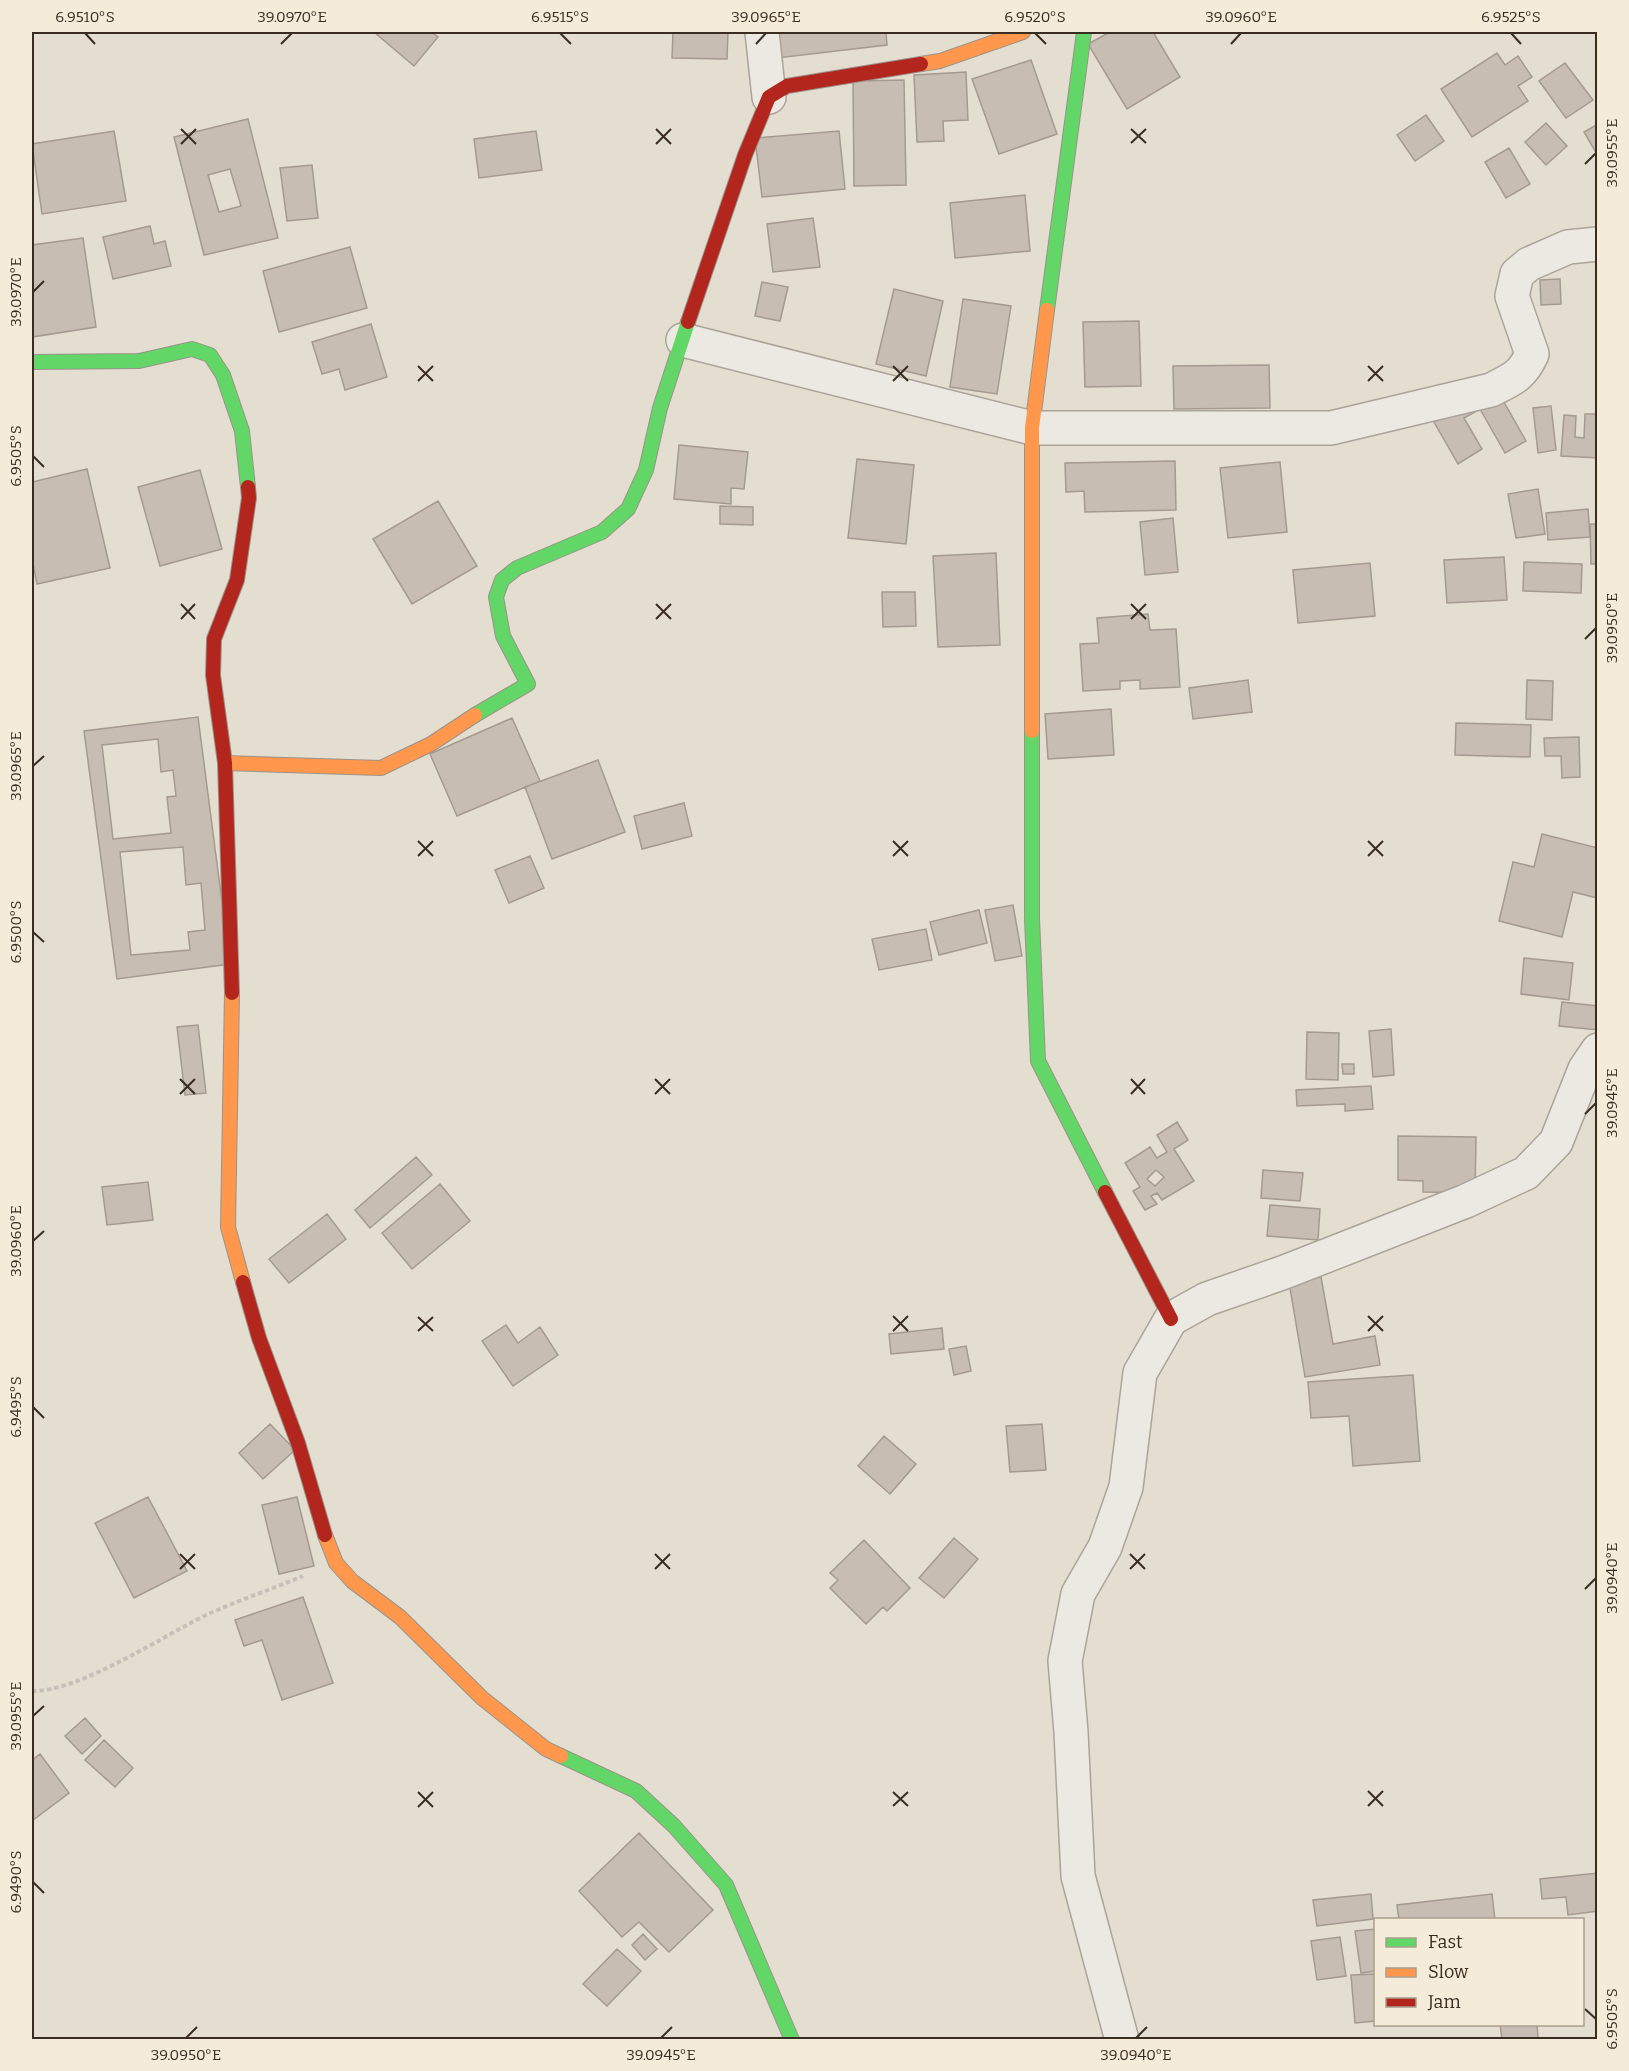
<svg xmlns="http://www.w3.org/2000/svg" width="1629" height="2071" font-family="Bitter,serif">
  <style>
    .building { fill: #c8bdb2; stroke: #a59a90; stroke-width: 1.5; fill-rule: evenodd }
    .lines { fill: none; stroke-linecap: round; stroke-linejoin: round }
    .street-casing { stroke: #aaa499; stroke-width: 36 }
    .fast-casing { stroke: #9a938a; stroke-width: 16 }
    .slow-casing { stroke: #9a938a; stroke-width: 16 }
    .jam-casing { stroke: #9a938a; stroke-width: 16 }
    .path { stroke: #c5c1b9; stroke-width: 4; stroke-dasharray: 4.5 3; stroke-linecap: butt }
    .street { stroke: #ece9e2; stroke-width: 33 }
    .fast { stroke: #63d668; stroke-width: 14 }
    .slow { stroke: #ff974d; stroke-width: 14 }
    .jam { stroke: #b3261e; stroke-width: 14 }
    .ticks { fill: none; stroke: #392c21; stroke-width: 2 }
    .neatline { fill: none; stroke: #392c21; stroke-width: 2 }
    .ticks-label { font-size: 15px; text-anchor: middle; fill: #392c21 }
  </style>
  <rect width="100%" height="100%" fill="#e4ded1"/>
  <path class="building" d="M374,32H431L438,37L414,66Z
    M673,32H728L727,59L672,58Z
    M774,32H886L887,45L777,58Z
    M1110,32H1153L1180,77L1127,109L1088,44Z
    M1497,53L1505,65L1518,56L1532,77L1518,86L1528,101L1472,137L1441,89Z
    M1031,60L1057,134L999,154L972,79Z
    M1565,63L1593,100L1566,118L1539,81Z
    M966,72L968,120L943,121L944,141L917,142L914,75Z
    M904,80L906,185L854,186L853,81Z
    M1426,115L1444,141L1415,161L1397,135Z
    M248,119L278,238L204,255L174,137ZM230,169L241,206L219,212L208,175Z
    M1546,123L1567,146L1546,165L1525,142Z
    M1598,124V156L1584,132Z
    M114,131L126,201L42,214L32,144Z
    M536,131L542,170L479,178L474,139Z
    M839,131L845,189L762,197L755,138Z
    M1509,148L1530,184L1506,198L1485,162Z
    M312,165L318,218L287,221L280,168Z
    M1025,195L1030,251L955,258L950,203Z
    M813,218L820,267L773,272L767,224Z
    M150,226L154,244L165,241L171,266L113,279L103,237Z
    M83,238L96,327L32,337V245Z
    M350,247L367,308L279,332L263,271Z
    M1560,279L1561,304L1541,305L1540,280Z
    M762,282L788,287L780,321L755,316Z
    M894,289L943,301L926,376L876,364Z
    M963,299L1011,306L997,394L950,387Z
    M1139,321L1141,386L1085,387L1083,322Z
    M371,324L387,377L345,390L339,369L322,374L312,342Z
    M1269,365L1270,408L1174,409L1173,366Z
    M1496,388L1526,441L1505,453L1480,409L1464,418L1482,449L1458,464L1434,422Z
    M1551,406L1556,450L1538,453L1533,408Z
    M1585,414H1598V458L1561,456L1564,415L1576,416L1575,437L1584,438Z
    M679,445L748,452L744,489L731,488V504L674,499Z
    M857,459L914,465L906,544L848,538Z
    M1175,461L1176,510L1085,512L1084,491L1066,492L1065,463Z
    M1280,462L1287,532L1228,538L1220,468Z
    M87,469L110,568L37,584L32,559V482Z
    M200,470L222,549L160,566L138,487Z
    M1538,489L1545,534L1516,538L1508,494Z
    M438,501L477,566L412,604L373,539Z
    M720,506L753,507V525L720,524Z
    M1588,509L1590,537L1548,540L1546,513Z
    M1173,518L1178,572L1145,575L1140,522Z
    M1590,524H1598V564H1591Z
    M996,553L1000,645L938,647L933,556Z
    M1504,557L1507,600L1447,603L1444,560Z
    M1524,562L1582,564L1581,593L1523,591Z
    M1370,563L1375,616L1298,623L1293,570Z
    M882,592H915L916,626L883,627Z
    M1148,614L1150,630L1176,629L1180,687L1140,689V680L1120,681V689L1083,691L1080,644L1099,643L1097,618Z
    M1248,680L1252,712L1193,719L1189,688Z
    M1527,680L1553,681L1552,720L1526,719Z
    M1111,709L1114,755L1048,759L1045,714Z
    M198,717L230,964L117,979L84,731ZM158,739L161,772L173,770L176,796L167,797L171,833L113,839L102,745ZM183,847L186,885L201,883L205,930L188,932L190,950L131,955L120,852Z
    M512,718L540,781L457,816L430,754Z
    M1456,723L1531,725L1530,757L1455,755Z
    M1579,737L1580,777L1562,778L1561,756H1545L1544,738Z
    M598,760L625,832L552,859L525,787Z
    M684,803L692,836L642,849L634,816Z
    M1542,834L1598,848L1597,898L1573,892L1562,937L1499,921L1513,862L1534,867Z
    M530,856L544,888L509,903L495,870Z
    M1013,905L1022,956L995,961L985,910Z
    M979,910L987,943L939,955L930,922Z
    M926,929L932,960L879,970L872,939Z
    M1524,958L1573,963L1569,1000L1521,994Z
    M1562,1002L1598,1006V1030L1559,1026Z
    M198,1025L206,1093L185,1095L177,1027Z
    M1391,1029L1394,1075L1373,1077L1369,1031Z
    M1307,1032L1339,1033L1338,1080L1306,1079Z
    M1342,1064H1354V1074H1343Z
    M1371,1086L1373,1109L1345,1111V1104L1297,1106L1296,1090Z
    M1177,1122L1188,1140L1174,1149L1194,1181L1162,1200L1157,1193L1151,1196L1157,1204L1145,1210L1133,1191L1140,1187L1125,1163L1150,1147L1157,1158L1167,1152L1157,1135ZM1156,1170L1164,1177L1155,1186L1147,1179Z
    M1398,1136L1476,1137L1475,1193L1423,1192V1181L1398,1180Z
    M416,1157L432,1175L370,1228L355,1210Z
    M1263,1170L1303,1173L1300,1201L1261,1198Z
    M148,1182L153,1220L107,1225L102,1187Z
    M440,1184L470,1221L412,1269L382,1233Z
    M1270,1205L1320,1209L1318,1240L1267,1236Z
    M327,1214L346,1239L289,1283L269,1259Z
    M1321,1277L1333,1344L1375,1336L1380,1365L1305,1377L1289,1282Z
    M506,1325L518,1343L540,1327L558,1355L513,1386L482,1341Z
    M942,1328L944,1349L891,1354L889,1334Z
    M966,1346L971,1371L954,1375L949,1349Z
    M1413,1375L1420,1461L1353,1466L1349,1416L1311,1418L1308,1382Z
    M270,1424L295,1450L263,1479L239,1453Z
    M1042,1424L1046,1470L1010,1472L1006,1426Z
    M884,1436L916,1464L890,1494L858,1466Z
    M148,1497L187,1571L134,1598L95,1523Z
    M297,1497L314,1566L279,1574L262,1505Z
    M954,1538L978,1559L944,1598L919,1578Z
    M864,1540L910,1588L887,1611L883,1607L866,1624L830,1588L838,1580L830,1573Z
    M303,1597L333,1683L282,1700L262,1640L244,1646L235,1620Z
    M85,1718L101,1736L82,1754L65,1736Z
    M104,1740L133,1768L115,1787L85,1760Z
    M40,1754L69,1793L33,1820L32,1818V1760Z
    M639,1833L713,1910L669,1952L639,1922L622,1937L579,1891Z
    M1598,1873V1911L1568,1915L1566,1897L1542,1899L1540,1879Z
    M1371,1894L1373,1919L1317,1926L1313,1900Z
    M1492,1894L1495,1920H1399L1397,1905Z
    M1376,1929V1971L1361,1973L1355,1931Z
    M643,1934L657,1949L645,1960L632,1945Z
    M1340,1937L1346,1976L1317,1980L1311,1941Z
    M617,1949L641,1971L607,2006L583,1984Z
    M1376,1974V2021L1355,2023L1351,1975Z
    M1500,2024H1537L1538,2038L1502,2040Z"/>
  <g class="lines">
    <defs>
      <path id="street" d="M762,32L769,97
        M683,340L1032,428H1331L1491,390C1513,379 1522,376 1532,354L1512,296L1517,274L1529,264L1568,247L1598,244
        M1122,2040L1078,1876L1071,1732L1065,1661L1078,1594L1105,1547L1126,1487L1140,1373L1171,1319L1207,1299L1282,1273L1466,1201L1526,1173L1556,1142L1585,1069L1598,1050"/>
      <path id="fast" d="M1047,310L1084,32
        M32,362L139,361L192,349L210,355L223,375L242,431L248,487
        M475,715L528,684L503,636L496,597L502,580L517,568L602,532L628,509L646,470L660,408L688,322
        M1032,731V918L1038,1061L1105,1192
        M561,1756L636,1791L674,1826L726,1885L792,2040"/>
      <path id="slow" d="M921,64L940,61L1023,32
        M1032,731V428L1047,310
        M225,763L381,768L431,744L475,715
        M232,993L228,1227L243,1282
        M325,1535L336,1563L352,1581L400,1617L482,1698L546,1749L561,1756"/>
      <path id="jam" d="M688,322L745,155L769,97L787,86L921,64
        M232,993L225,763L213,675L214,639L237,580L249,498L248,487
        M1105,1192L1171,1319
        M243,1282L259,1338L298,1443L325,1535"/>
    </defs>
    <use href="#street" class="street-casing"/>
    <use href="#fast" class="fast-casing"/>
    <use href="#slow" class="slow-casing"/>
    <use href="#jam" class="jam-casing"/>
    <path class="path" d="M32,1691C78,1692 160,1638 204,1616C236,1601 270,1590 303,1576"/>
    <use href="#street" class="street"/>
    <use href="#fast" class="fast"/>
    <use href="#slow" class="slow"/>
    <use href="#jam" class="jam"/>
  </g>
  <path class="ticks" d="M85,33L95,44M560,33L571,44M1035,33L1046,44M1511,33L1521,44M281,44L292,33M756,44L766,33M1231,44L1241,33M181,129L196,144M656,129L671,144M1131,129L1146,143M1131,143L1146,129M181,144L196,129M656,144L671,129M1585,164L1596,153M33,292L44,281M418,366L433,381M893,366L908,381M1368,366L1383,381M418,381L433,366M893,381L908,366M1368,381L1383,366M33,456L44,467M181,604L195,619M656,604L671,619M1131,604L1146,619M181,619L195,604M656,619L671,604M1131,619L1146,604M1585,639L1596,628M33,766L44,756M418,841L433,856M893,841L908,856M1368,841L1383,856M418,856L433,841M893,856L908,841M1368,856L1383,841M33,932L44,942M180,1079L195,1094M655,1079L670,1094M1131,1079L1145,1094M180,1094L195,1079M655,1094L670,1079M1131,1094L1145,1079M1585,1114L1596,1103M33,1241L44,1231M893,1316L908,1331M1368,1316L1383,1331M418,1317L433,1331M418,1331L433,1317M893,1331L908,1316M1368,1331L1383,1316M33,1407L44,1418M180,1554L195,1569M655,1554L670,1569M1130,1554L1145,1569M180,1569L195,1554M655,1569L670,1554M1130,1569L1145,1554M1585,1589L1596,1578M33,1716L44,1706M1368,1791L1383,1806M418,1792L433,1807M893,1792L908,1806M893,1806L908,1792M1368,1806L1383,1791M418,1807L433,1792M33,1882L44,1893M1585,2009L1596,2019M186,2038L197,2027M661,2038L672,2027M1136,2038L1147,2027"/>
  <rect width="1629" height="2071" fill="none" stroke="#f4ebd9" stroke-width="66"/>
  <rect x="1374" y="1918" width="210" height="108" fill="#f4ebd9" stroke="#a99f8f" stroke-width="1.5"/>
  <rect x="1386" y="1938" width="30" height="9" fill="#63d668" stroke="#a99f8f" stroke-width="1.5"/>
  <text x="1428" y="1948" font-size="18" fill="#392c21">Fast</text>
  <rect x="1386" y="1968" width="30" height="9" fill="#ff974d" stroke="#a99f8f" stroke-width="1.5"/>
  <text x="1428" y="1978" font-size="18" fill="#392c21">Slow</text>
  <rect x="1386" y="1998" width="30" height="9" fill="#b3261e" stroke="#a99f8f" stroke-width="1.5"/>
  <text x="1428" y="2008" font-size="18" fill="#392c21">Jam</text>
  <rect x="33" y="33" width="1563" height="2005" class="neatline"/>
  <g class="ticks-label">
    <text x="85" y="22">6.9510°S</text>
    <text x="292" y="22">39.0970°E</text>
    <text x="560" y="22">6.9515°S</text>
    <text x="766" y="22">39.0965°E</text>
    <text x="1035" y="22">6.9520°S</text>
    <text x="1241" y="22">39.0960°E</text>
    <text x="1511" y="22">6.9525°S</text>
    <text transform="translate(1612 153) rotate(-90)" y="5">39.0955°E</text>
    <text transform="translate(16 292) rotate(-90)" y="5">39.0970°E</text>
    <text transform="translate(16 456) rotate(-90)" y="5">6.9505°S</text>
    <text transform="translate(1612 628) rotate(-90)" y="5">39.0950°E</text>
    <text transform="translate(16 766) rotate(-90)" y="5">39.0965°E</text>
    <text transform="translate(16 932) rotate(-90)" y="5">6.9500°S</text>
    <text transform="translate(1612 1103) rotate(-90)" y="5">39.0945°E</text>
    <text transform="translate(16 1241) rotate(-90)" y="5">39.0960°E</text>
    <text transform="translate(16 1407) rotate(-90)" y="5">6.9495°S</text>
    <text transform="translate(1612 1578) rotate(-90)" y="5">39.0940°E</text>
    <text transform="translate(16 1716) rotate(-90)" y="5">39.0955°E</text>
    <text transform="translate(16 1882) rotate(-90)" y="5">6.9490°S</text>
    <text transform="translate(1612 2019) rotate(-90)" y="5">6.9505°S</text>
    <text x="186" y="2060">39.0950°E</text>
    <text x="661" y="2060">39.0945°E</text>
    <text x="1136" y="2060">39.0940°E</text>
  </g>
</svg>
